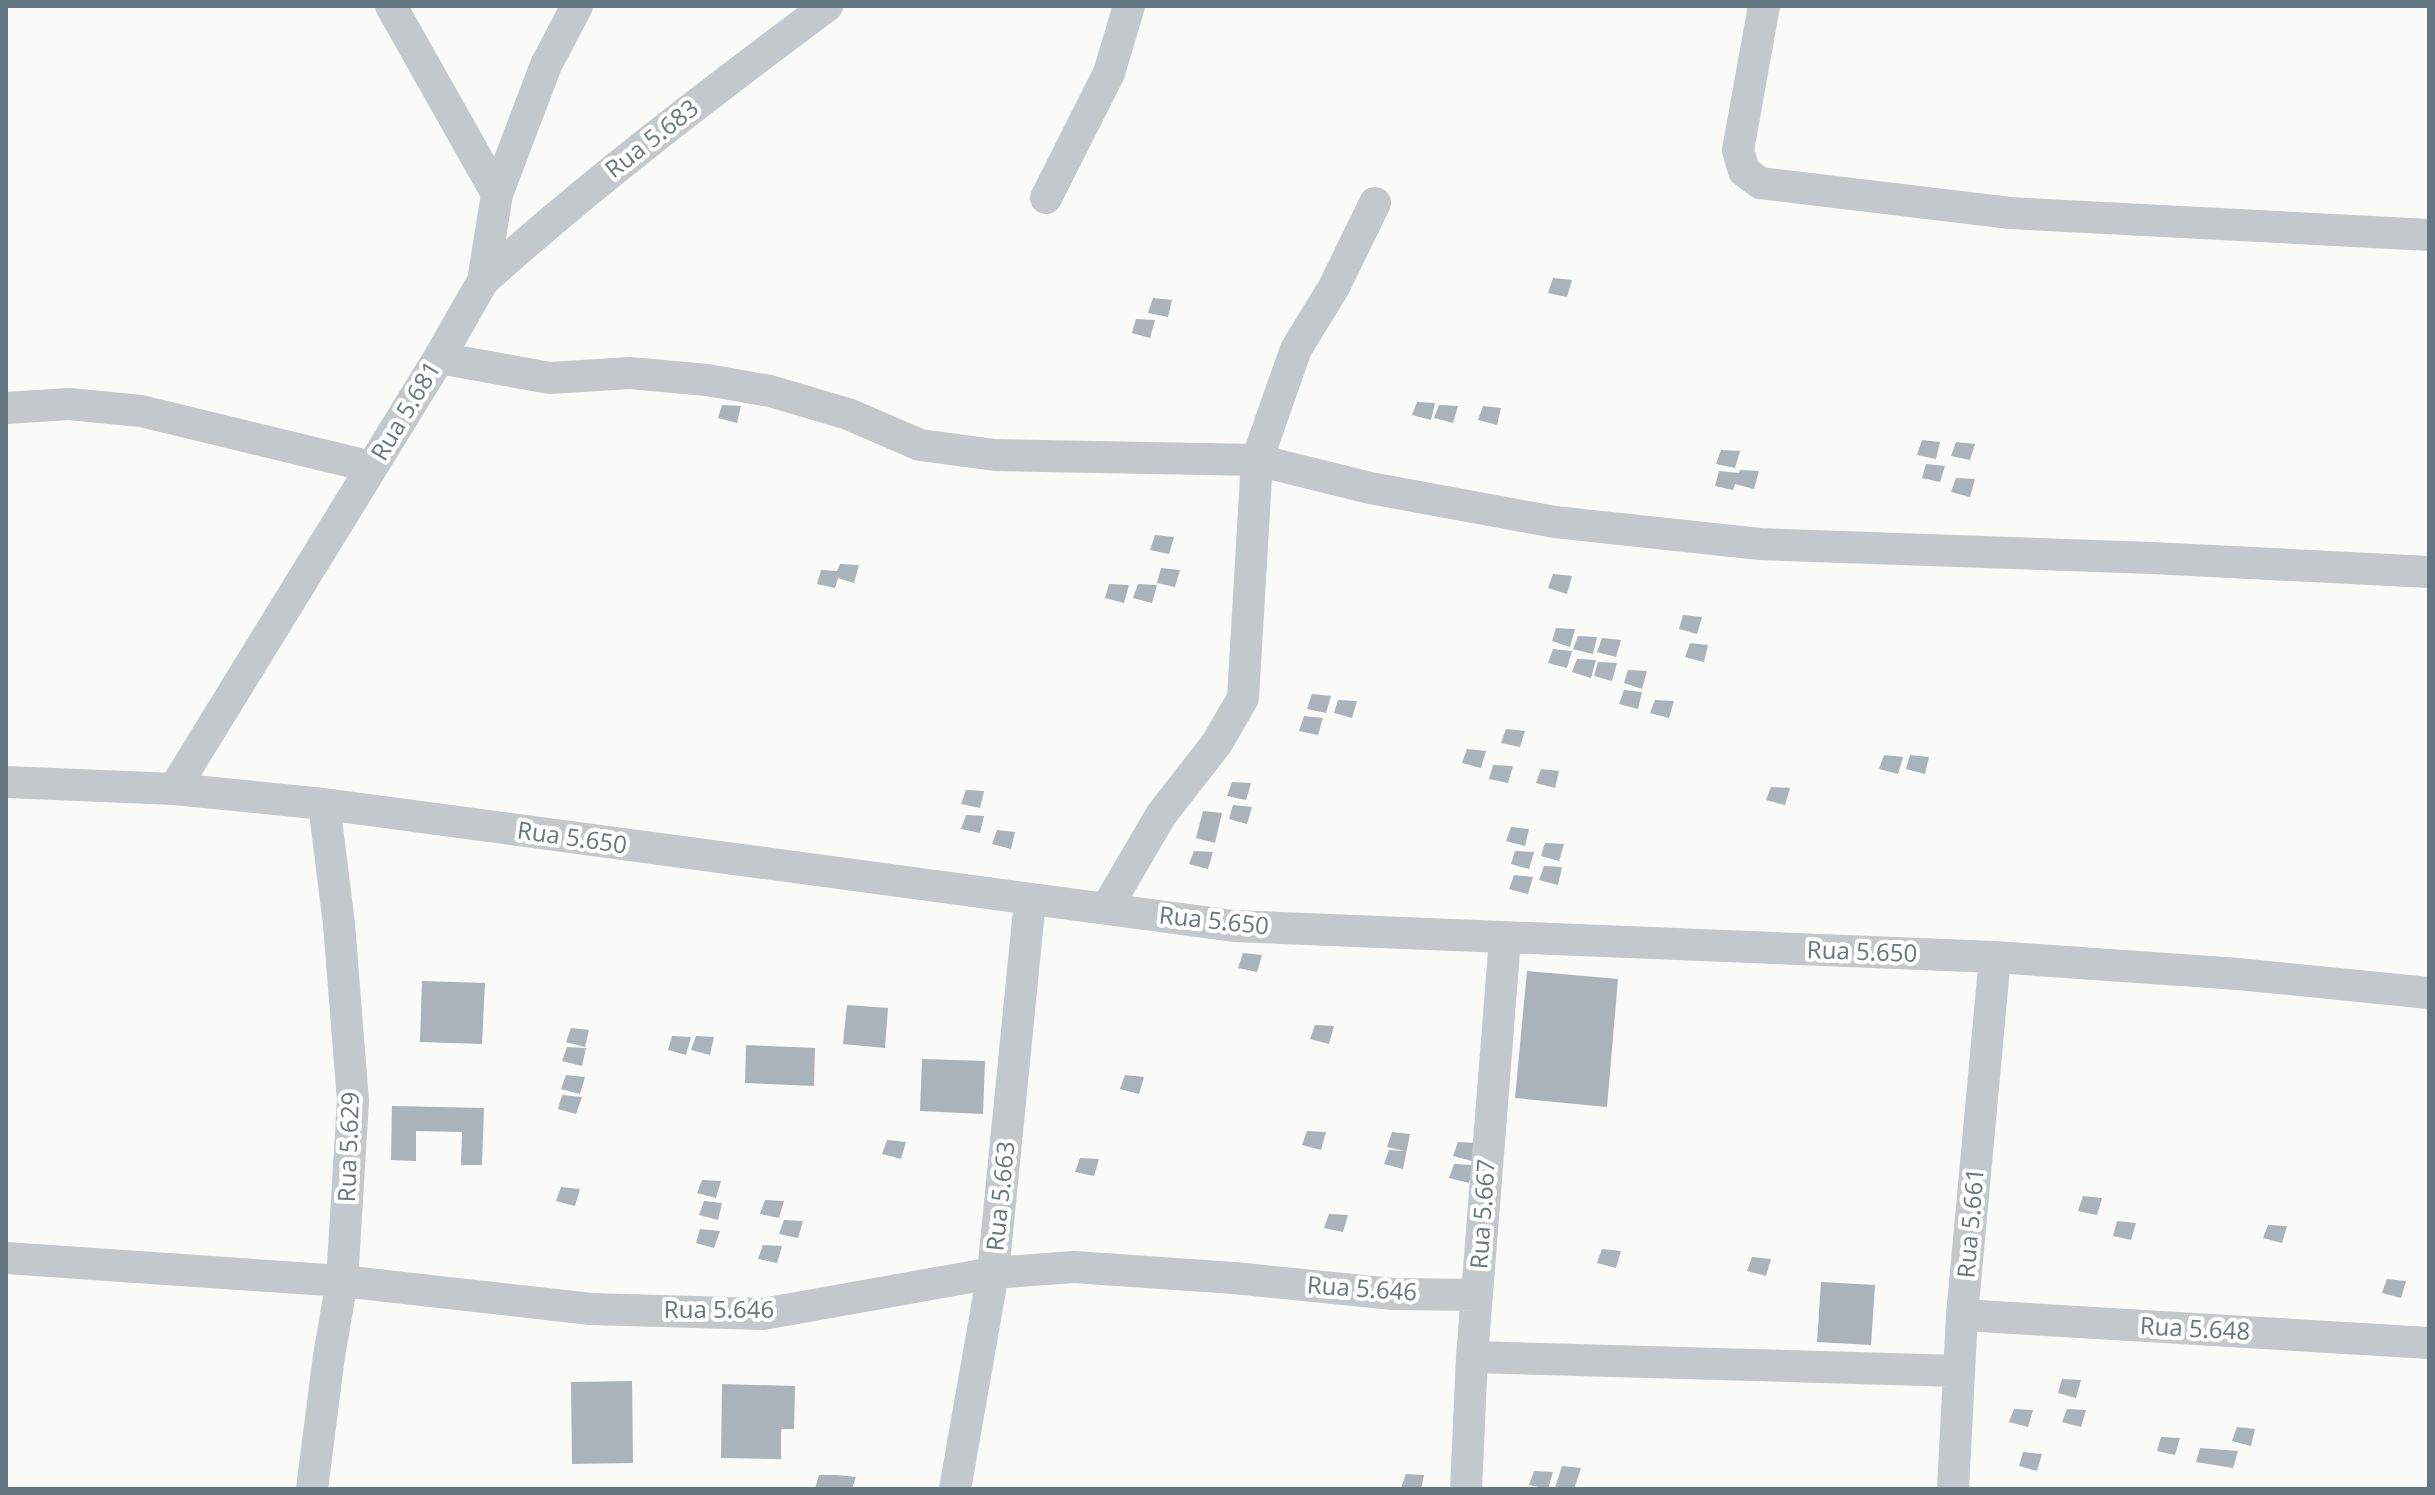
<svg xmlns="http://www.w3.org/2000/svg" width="2435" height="1495" font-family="'Open Sans',sans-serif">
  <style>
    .building { fill: #aab3b9 }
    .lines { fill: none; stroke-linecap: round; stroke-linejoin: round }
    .street { stroke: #c3c8cc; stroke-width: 32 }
    .labels { text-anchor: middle; stroke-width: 8; stroke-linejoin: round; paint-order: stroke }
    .street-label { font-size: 24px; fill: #657683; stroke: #fff }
  </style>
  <rect width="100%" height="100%" fill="#fafaf8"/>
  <path class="building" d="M1553,278L1572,280L1567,297L1548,293Z
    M1153,298L1172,300L1168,317L1148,313Z
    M1136,319L1155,320L1150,338L1132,333Z
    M1417,402L1435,403L1431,420L1412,415Z
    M722,405L741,406L737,423L718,418Z
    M1439,405L1458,406L1453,423L1434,418Z
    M1483,406L1501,408L1497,425L1478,420Z
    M1922,440L1940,442L1936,459L1917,455Z
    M1956,442L1975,444L1970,460L1951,456Z
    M1721,450L1740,451L1735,468L1716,464Z
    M1926,464L1945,466L1940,482L1922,478Z
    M1740,470L1759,471L1754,489L1735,484L1733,490L1715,486L1719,471L1739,473Z
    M1956,478L1975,479L1970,497L1951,492Z
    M1155,535L1174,537L1169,554L1150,550Z
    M840,564L859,565L854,583L838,578L835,588L817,584L821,570L837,571Z
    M1161,568L1180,570L1175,587L1157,583Z
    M1553,574L1572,576L1567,594L1548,588Z
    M1109,584L1129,585L1124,603L1105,598Z
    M1138,584L1157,585L1152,603L1133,598Z
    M1683,615L1702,617L1697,634L1679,629Z
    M1556,628L1575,629L1570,647L1552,641Z
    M1578,636L1597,637L1593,654L1573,649Z
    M1602,638L1621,640L1616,657L1597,652Z
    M1690,643L1708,645L1704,662L1685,657Z
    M1553,649L1572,651L1567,668L1548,663Z
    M1577,659L1596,660L1591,678L1572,672Z
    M1598,662L1617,663L1612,681L1594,676Z
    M1628,670L1647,671L1642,689L1624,683Z
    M1624,690L1642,692L1638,709L1619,704Z
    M1312,694L1331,696L1326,713L1307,709Z
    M1338,700L1357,701L1352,718L1334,713Z
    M1655,700L1674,701L1669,718L1650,713Z
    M1304,716L1323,718L1318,735L1299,731Z
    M1506,729L1525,731L1520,747L1501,743Z
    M1467,749L1486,751L1481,768L1462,763Z
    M1884,755L1903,757L1898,774L1879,769Z
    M1910,755L1929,757L1925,774L1906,769Z
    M1493,765L1513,766L1508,783L1489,779Z
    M1541,769L1559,771L1555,788L1536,783Z
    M1232,782L1251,783L1246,800L1227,796Z
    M1771,787L1790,788L1785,805L1766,800Z
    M966,790L984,791L980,808L961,804Z
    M1233,805L1252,807L1247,824L1229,819Z
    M1203,811L1222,813L1215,843L1196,838Z
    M966,815L984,816L980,833L961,829Z
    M1511,827L1529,829L1525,846L1506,841Z
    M997,830L1015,832L1011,849L992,844Z
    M1545,843L1564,844L1559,861L1541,856Z
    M1194,851L1213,852L1208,869L1189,864Z
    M1515,851L1534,852L1529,869L1511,864Z
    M1544,866L1562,867L1558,885L1539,880Z
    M1514,875L1533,877L1528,894L1509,889Z
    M1243,953L1262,955L1257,972L1238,968Z
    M1527,971L1618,979L1607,1107L1515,1098Z
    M422,981L485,983L482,1044L420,1042Z
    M847,1005L888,1008L885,1048L843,1044Z
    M1315,1025L1334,1026L1329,1044L1310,1039Z
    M571,1028L589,1030L585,1047L566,1042Z
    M672,1036L691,1037L686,1055L668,1050Z
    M696,1036L714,1037L710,1055L691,1050Z
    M746,1045L815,1048L814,1086L745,1083Z
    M567,1047L586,1048L582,1066L562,1061Z
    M922,1059L985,1061L983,1114L920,1111Z
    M566,1075L585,1077L580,1094L561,1089Z
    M1125,1075L1144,1077L1139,1094L1120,1089Z
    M562,1095L582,1097L576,1114L558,1109Z
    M392,1106L484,1108L482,1165H461L462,1132L416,1131V1161L391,1160Z
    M1307,1131L1326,1132L1321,1150L1302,1145Z
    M1392,1132L1410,1134L1403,1169L1384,1164L1389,1150L1405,1151L1387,1147Z
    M887,1140L906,1142L901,1159L882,1154Z
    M1458,1142L1476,1143L1472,1161L1453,1156Z
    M1080,1158L1099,1159L1094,1176L1075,1172Z
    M1454,1164L1473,1165L1469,1183L1449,1178Z
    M702,1180L721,1181L716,1198L697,1193Z
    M561,1187L580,1189L575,1206L556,1201Z
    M2083,1196L2102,1198L2097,1215L2078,1211Z
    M765,1200L784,1201L779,1218L760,1214Z
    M704,1201L722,1203L718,1220L699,1215Z
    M1329,1214L1348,1215L1343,1232L1324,1228Z
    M784,1220L803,1221L798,1238L779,1234Z
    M2117,1221L2136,1223L2131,1240L2113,1236Z
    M2268,1225L2287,1226L2282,1243L2263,1238Z
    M700,1229L720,1231L714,1248L696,1243Z
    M763,1245L782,1246L777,1263L758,1259Z
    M1602,1249L1621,1251L1616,1268L1597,1263Z
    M1752,1257L1771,1259L1766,1276L1747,1271Z
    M2387,1279L2406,1281L2401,1298L2382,1293Z
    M1821,1282L1875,1285L1871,1345L1817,1342Z
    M2062,1379L2081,1380L2076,1398L2058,1393Z
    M632,1381L633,1463L572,1464L571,1382Z
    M722,1384L795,1386L794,1429H781V1459L721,1458Z
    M2014,1409L2033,1410L2028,1427L2009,1422Z
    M2067,1409L2086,1410L2081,1427L2062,1422Z
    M2237,1427L2255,1429L2251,1446L2232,1441Z
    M2161,1437L2180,1438L2175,1455L2157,1451Z
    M2200,1448L2238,1451L2233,1468L2196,1462Z
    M2023,1452L2042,1454L2037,1471L2019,1466Z
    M1562,1466L1581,1468L1574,1489L1555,1488Z
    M1534,1471L1553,1472L1548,1489L1529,1485Z
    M1406,1474L1424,1475L1421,1489L1401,1488Z
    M819,1475H837L856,1477L852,1489H815Z"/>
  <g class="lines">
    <path class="street" d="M391,6L497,194
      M1764,6L1738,150L1744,171L1760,183L2010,213L2429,235
      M1046,198L1109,73L1129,6
      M483,281C593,182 709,94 827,6
      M439,358L550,378L630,373L707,380L770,391L848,414L920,445L995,455L1257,460L1370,488L1555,522L1760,544L2152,558L2429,572
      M6,408L69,404L141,411L372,467
      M6,782L174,789L324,804L1234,926L1995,957L2238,974L2429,993
      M174,789L439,358L483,281L497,194L546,65L577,6
      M1106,909L1161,815L1217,743L1243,698L1257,460L1296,349L1334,287L1375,203
      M6,1258L342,1281L591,1309L763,1314L993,1273L1074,1267L1234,1278L1393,1294L1477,1295
      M1962,1315L2429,1343
      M1472,1357L1959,1371
      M312,1489L329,1356L342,1281L353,1101L339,924L324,804
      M955,1489L993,1273L1030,900
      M1466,1489L1472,1357L1505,939
      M1953,1489L1962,1315L1995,957"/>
  </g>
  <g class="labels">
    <g class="street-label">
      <text transform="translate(652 139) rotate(-38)" y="8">Rua 5.683</text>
      <text transform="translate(406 411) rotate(-59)" y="8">Rua 5.681</text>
      <text transform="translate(572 838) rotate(8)" y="8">Rua 5.650</text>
      <text transform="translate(1214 921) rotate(6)" y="8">Rua 5.650</text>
      <text transform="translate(1862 952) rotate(2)" y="8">Rua 5.650</text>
      <text transform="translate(349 1147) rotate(-88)" y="8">Rua 5.629</text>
      <text transform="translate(1001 1196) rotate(-84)" y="8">Rua 5.663</text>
      <text transform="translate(1483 1214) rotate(-86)" y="8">Rua 5.667</text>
      <text transform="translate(1971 1223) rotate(-85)" y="8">Rua 5.661</text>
      <text transform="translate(1362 1289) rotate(4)" y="8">Rua 5.646</text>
      <text x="719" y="1318">Rua 5.646</text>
      <text transform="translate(2195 1329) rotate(3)" y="8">Rua 5.648</text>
    </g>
  </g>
  <rect width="2435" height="1495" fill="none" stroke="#657683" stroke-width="16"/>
</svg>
